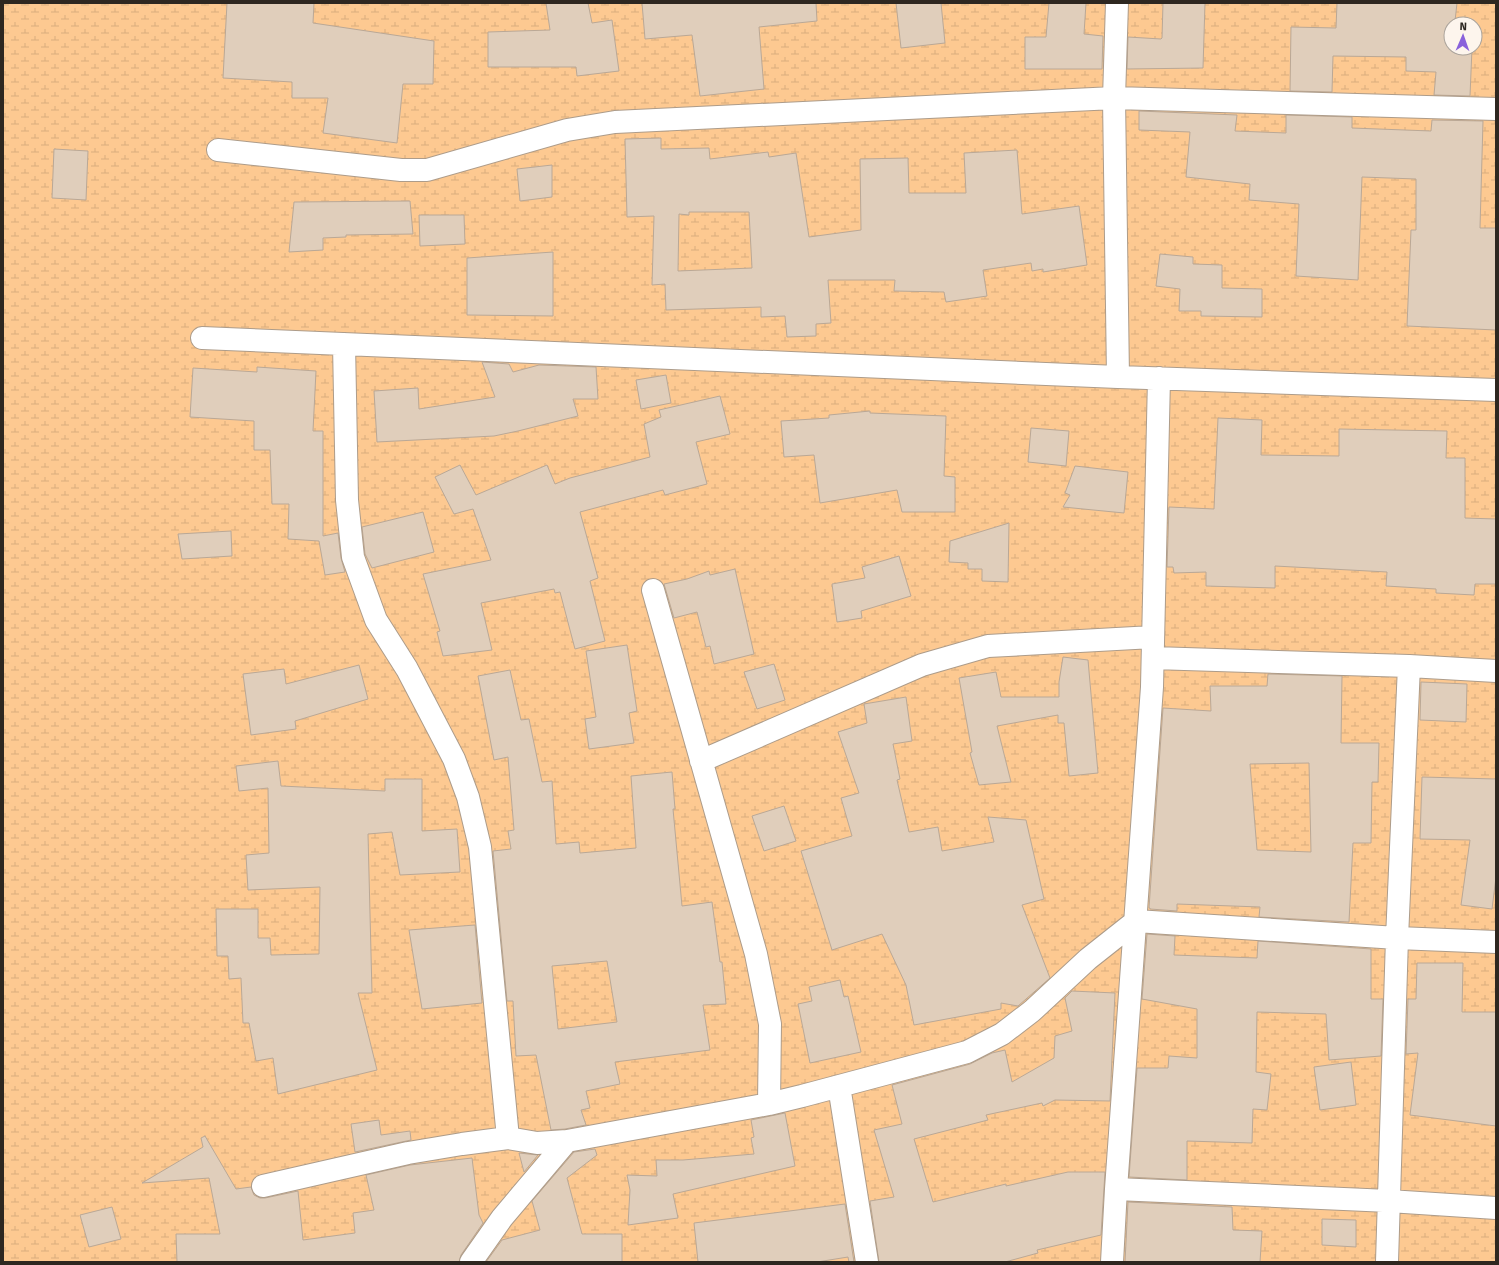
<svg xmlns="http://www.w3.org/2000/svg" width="1499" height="1265" font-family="'Fira Sans',sans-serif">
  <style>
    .wetland { fill: url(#wetland-marsh); fill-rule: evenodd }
    .building { fill: #e0cebb; stroke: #baa896; fill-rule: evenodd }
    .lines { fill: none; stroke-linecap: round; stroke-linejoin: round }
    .minor-casing { stroke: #ad9c8a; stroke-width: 24 }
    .minor { stroke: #fff; stroke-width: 22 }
  </style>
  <defs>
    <pattern id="wetland-marsh" width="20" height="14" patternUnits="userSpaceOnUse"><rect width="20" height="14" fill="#fdc991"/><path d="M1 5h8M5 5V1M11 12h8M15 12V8" fill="none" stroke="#d9ad7d"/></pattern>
  </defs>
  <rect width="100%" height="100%" fill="#fdf5ed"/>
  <path class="wetland" d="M3,3H1496V1262H3ZM1451,24H1475V48H1451Z"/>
  <path class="building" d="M227,3H314L313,23L434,41L433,84H403L397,143L323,133L328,98H292V82L223,78Z
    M546,3H588L592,23L612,20L619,71L577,76L576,67H488V32L550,30Z
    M642,3H816L817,21L759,27L764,89L700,96L692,35L645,39Z
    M896,3H941L945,43L901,48Z
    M1049,3H1086L1084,34L1103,36L1102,69H1025V37H1046Z
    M1163,3H1205L1203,68L1127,69L1128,37L1161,39L1162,38Z
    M1337,3H1457L1455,21L1473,22V24H1451V48H1472L1470,96L1434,95L1436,72L1406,71V57L1333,56L1332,92L1290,91L1291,27L1336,28Z
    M1139,111L1237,115L1235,131L1286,133V115L1352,117V128L1431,131L1432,120L1483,121L1480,228H1496V330L1407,326L1411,230H1416V179L1362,177L1358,280L1296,276L1299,204L1249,200L1250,184L1186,177L1190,132L1139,130Z
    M661,138V149L709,148L710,159L768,152L769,157L796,153L809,237L861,230L860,159L908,158L909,193H966L964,153L1017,150L1022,214L1079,206L1087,265L1043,272V269L1032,271L1031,263L983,270L987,296L946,302L944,292L894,291L895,280H828L831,323L816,324V336L787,337L785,316L761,317V307L666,310L665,284L652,285L654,216L627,217L625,139ZM689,212H749L752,268L678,271L679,214L689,215Z
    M54,149L88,151L86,200L52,198Z
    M552,165V197L520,201L517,169Z
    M410,201L413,234L346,235V237L323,238V250L289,252L294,202Z
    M419,215H464L465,244L420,246Z
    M553,252V316L467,315V258Z
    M1160,254L1193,257V264L1222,265V288L1262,289V317L1201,316V311H1179L1180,289L1156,286Z
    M482,362L509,364L513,372L539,365L596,367L598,399H573L578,416L518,431L494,436L377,442L374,391L418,388L419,409L495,397Z
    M257,367L316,371L313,431H323V536L338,533L341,558L345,572L325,575L319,541L288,539L289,504H272L270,450H254V421L190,417L193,368L257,372Z
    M666,375L671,403L641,409L636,380Z
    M720,396L730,434L696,442L707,484L665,495L663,490L580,512L598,578L590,581L605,641L575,649L560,592L555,593L554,589L481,603L492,650L443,656L437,632L440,631L423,574L491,560L473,509L454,514L435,477L460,465L476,495L547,465L555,484L570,478L650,457L644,424L661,417L659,410Z
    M870,411V413L946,416L944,476L955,477V512H902L897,490L820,503L814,455L784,457L781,421L829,418V415Z
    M1218,418L1262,420L1261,455L1339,456V429L1447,431L1446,458H1465V518L1496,519V584H1475L1474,595L1436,593V589L1386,586L1387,572L1275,566V588L1206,586V572L1174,573L1173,567H1167L1169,507L1214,509Z
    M1031,428L1069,431L1066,466L1028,462Z
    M1075,466L1128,472L1124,513L1063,507L1070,495L1065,493Z
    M423,512L434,552L372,568L365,554L362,527Z
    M1009,523L1008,582L982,581V569H968V563L949,562L950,541Z
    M231,531L232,556L182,559L178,534Z
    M899,556L911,596L861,611L862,618L837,622L832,584L865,578L862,567Z
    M735,569L754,654L714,664L710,646L706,647L697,612L674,618L664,584L687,579L709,571L710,575Z
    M627,645L637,711L629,713L634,743L589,749L585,719L596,717L586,651Z
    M1063,657L1088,660L1098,773L1069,776L1064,723H1058V715L997,726L1011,782L979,785L970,753L972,752L959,678L996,672L1001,697H1059V682Z
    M774,664L785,700L757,709L744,672Z
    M359,665L368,699L295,721L296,729L251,735L243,674L284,669L286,684Z
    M510,670L521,720L529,719L542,782L552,781L556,844L579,842L580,853L636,848L631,776L672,772L675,809H673L682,906L712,902L720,962H722L726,1004L703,1005L710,1050L615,1062L620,1084L586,1091L590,1108L581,1110L586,1125L565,1129L551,1130L536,1055L516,1056L513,1001H507L493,851L511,849L508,831L514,830L508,757L494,760L478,676ZM607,961L617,1022L558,1029L552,966Z
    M1268,674L1342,676L1341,743H1379L1378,782H1372L1371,843H1353L1349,922L1259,917L1260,907L1177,904V911L1150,909V908H1149L1163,708L1211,711L1210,686H1267ZM1309,763L1311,852L1257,850L1250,764Z
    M1421,682L1467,684L1466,722L1420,720Z
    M906,697L912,741L893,744L900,779L897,780L909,832L938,827L942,851L994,842L988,817L1026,820L1044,899L1022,905L1050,978L1018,1006L1001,1003V1009L914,1025L906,985L882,934L832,950L801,851L852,836L841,798L859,793L838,732L867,723L864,704Z
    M278,761L281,786L385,791V779H422V831L457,829L460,872L400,875L392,832L368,834L372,993H358L377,1070L278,1094L273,1058L256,1061L249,1023H243L241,978L229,979L228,956H217L216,909H258V938H270L271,955L319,954L320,887L248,890L246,855L269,853L268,788L239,791L236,766Z
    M1422,777L1496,779V877L1492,909L1461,905L1470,840L1420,839Z
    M784,806L796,841L764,851L752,816Z
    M475,925L482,1003L422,1009L409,930Z
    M1147,934L1175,936L1174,955L1257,958L1258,941L1371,949V999H1383L1381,1056L1329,1060L1326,1014L1257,1012L1256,1072L1271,1074L1267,1110L1253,1109L1252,1143L1187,1141V1180L1129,1177L1137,1068H1168L1169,1056L1197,1058V1009L1142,999Z
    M1417,963H1463L1462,1012H1496V1126L1410,1115L1418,1053L1406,1054L1408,999H1416Z
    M840,980L844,997L848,996L861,1052L810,1063L798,1004L812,1001L809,987Z
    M1072,991L1115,993L1110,1101L1055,1100L1043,1106L1042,1103L986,1115L988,1120L914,1139L933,1202L1006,1184V1186L1068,1172H1105L1101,1235L1037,1250L1038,1253L1005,1262H879L870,1201L894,1197L874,1130L902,1124L892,1085L970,1064L992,1053L1005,1050L1012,1082L1054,1058L1055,1036L1072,1031L1065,998Z
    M1351,1062L1356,1105L1320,1110L1314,1067Z
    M785,1113L795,1166L673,1194L678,1218L628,1225L630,1190L627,1175L657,1176L656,1160H683L754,1154L751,1138L754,1137L751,1120Z
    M379,1120L381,1135L410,1131L411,1140L355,1152L351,1124Z
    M205,1136L236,1189L251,1187L254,1195L260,1198H265L298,1191L303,1240L355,1233L353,1213L374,1210L366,1175L410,1165L472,1158L479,1215L483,1223L461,1255L459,1262H177L176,1234H220L209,1178L142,1183L203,1147L201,1138Z
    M595,1149L597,1155L567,1178L582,1234H622V1262H486L502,1240L540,1230L532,1201L574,1152Z
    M519,1153L538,1155L524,1172Z
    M1128,1202L1232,1207L1233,1230L1262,1231L1260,1262H1125Z
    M845,1204L854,1262H849L848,1257L817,1262H698L694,1223Z
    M112,1207L121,1239L89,1247L80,1215Z
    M1322,1219L1356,1220V1247L1322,1245Z"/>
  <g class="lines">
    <defs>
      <path id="minor" d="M1117,3L1114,98L1118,377
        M218,150L401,170H427L567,130L615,122L1114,98L1496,109
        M202,338L1118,377L1496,390
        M344,344L347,500L353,557L376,620L407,669L454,759L468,797L480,847L508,1138
        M653,590L756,954L770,1024L769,1104
        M1153,658L1409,666L1496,671
        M701,761L922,665L988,646L1153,637
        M839,1086L867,1262
        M263,1186L408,1153L462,1144L508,1138L537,1143L567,1141L769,1104L802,1096L967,1052L1002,1034L1032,1011L1088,959L1136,921L1397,938L1496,942
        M1116,1189L1389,1201L1496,1208
        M471,1262L502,1218L567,1141
        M1112,1262L1116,1189L1152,687L1159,378
        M1387,1262L1397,938L1409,666"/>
    </defs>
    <use href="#minor" class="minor-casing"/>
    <use href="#minor" class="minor"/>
  </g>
  <rect width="1499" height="1265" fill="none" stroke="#2e2720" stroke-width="8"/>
  <g transform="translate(1463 36) rotate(2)"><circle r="19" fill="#fdf5ed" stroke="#aaa39b"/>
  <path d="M0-3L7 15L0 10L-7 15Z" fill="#8961db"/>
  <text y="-6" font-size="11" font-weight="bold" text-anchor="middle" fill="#2e2720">N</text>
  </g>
</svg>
